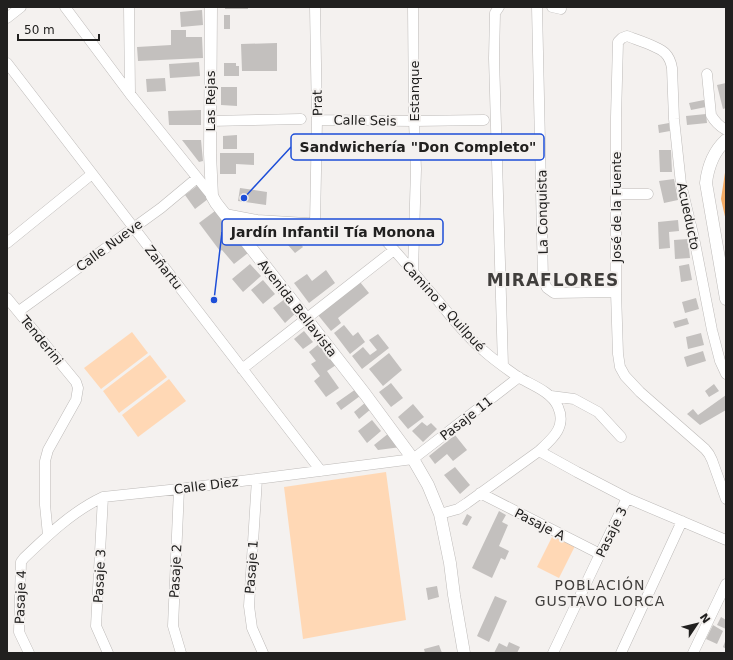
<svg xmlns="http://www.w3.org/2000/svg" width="733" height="660" font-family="'DejaVu Sans',sans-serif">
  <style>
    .green { fill: #ffd8b5 }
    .forest { fill: #f5ad67 }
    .building { fill: #c3c0be }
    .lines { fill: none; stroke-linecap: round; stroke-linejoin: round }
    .minor-casing { stroke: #bdbab8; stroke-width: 11 }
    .tertiary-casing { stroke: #bdbab8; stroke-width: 13 }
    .minor { stroke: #fff; stroke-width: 10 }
    .tertiary { stroke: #fff; stroke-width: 12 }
    .labels { text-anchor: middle; stroke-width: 4; stroke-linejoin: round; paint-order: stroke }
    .street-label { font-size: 13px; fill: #21201f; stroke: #f4f1ef }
    .neighbourhood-label { font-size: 14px; letter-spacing: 1px; fill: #403e3c; stroke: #f4f1ef }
    .district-label { font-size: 17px; font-weight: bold; letter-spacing: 1px; fill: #403e3c; stroke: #f4f1ef }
    .leader { fill: none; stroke: #1d4ed8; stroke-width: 1.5 }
    .callout-dot { fill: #1d4ed8; stroke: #f4f1ef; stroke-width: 1.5 }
    .callout { fill: #f4f1ef; stroke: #1d4ed8; stroke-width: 1.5 }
    .callout-label { font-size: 14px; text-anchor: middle; font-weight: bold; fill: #21201f }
  </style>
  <rect width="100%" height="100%" fill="#f4f1ef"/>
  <path class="green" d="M132,332L148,353L101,389L84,368Z
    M150,355L167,377L119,413L103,391Z
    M169,379L186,401L138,437L122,415Z
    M386,472L406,620L303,639L284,487Z
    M554,533L576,544L559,578L537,567Z"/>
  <path class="forest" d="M726,166V221L721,199Z"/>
  <path class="building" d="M225,7H248V9H225Z
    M202,10L203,25L181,27L180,12Z
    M224,15H230V29H224Z
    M171,30H186V37H202L203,58L138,61L137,47L171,45Z
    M277,43V71H242L241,44Z
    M199,62L200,76L170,78L169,64Z
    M224,63H236V66H239V76H224Z
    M165,78L166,91L147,92L146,79Z
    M726,83V108L723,109L717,85Z
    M221,87H237V106L221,105Z
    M704,100L706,107L691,110L689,103Z
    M201,110V125H169L168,111Z
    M706,114L707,123L687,125L686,116Z
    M669,123L670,131L659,133L658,125Z
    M237,135V149H223V136Z
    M182,140H201L203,161L199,162Z
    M659,150H671L672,172H660Z
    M220,153H254V165L236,164V174H220Z
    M674,179L678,200L664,203L659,181Z
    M198,185L208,199L195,209L185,195Z
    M240,188L267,192L266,205L238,201Z
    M215,211L248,253L234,264L222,250L220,251L199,223Z
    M678,220L679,231L669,232L670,248L659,249L658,222Z
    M295,237L303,247L295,253L287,244Z
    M688,239L690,258L675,259L674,240Z
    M250,264L261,276L243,292L232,279Z
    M689,264L692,280L681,282L679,266Z
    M326,270L335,283L309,303L294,283L307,274L312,281Z
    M263,280L275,294L263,304L251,290Z
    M360,282L369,293L338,318L341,323L331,331L318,315Z
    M286,298L297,312L285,323L273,308Z
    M696,298L699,309L685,313L682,302Z
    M687,318L689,324L675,328L673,322Z
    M344,325L353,336L358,332L365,342L350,354L334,333Z
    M304,331L313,342L303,349L294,339Z
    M701,333L704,345L688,349L686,337Z
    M378,334L389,348L362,369L352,356L363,347L370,355L377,350L369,340Z
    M320,343L336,365L327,371L339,388L326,397L314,381L320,376L311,364L316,361L309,352Z
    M703,351L706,361L687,367L684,357Z
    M389,353L402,370L383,386L369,369Z
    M391,383L403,398L391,407L379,392Z
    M714,384L719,391L709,397L705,391Z
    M356,389L360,396L341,410L336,403Z
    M726,395V410L700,425L687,414L693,409L698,415Z
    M366,402L371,409L359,419L354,412Z
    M413,404L424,417L408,429L398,417Z
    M372,420L381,431L367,443L358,431Z
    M422,422L427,426L431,423L437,429L423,442L412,431Z
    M389,433L401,447L378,450L374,445Z
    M455,435L467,450L453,461L447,454L435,464L429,456Z
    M455,467L470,485L460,494L444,475Z
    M499,511L506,515L502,522L508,525L499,546L509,551L505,560L501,558L492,578L472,568Z
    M467,514L472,517L467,526L462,524Z
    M437,586L439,597L428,600L426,588Z
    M495,596L507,601L489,642L477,636Z
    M721,617L726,620V629L717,625Z
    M713,625L723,631L717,644L706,639Z
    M726,639V649L723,647Z
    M509,642L520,647L517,653H494L499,643L507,647Z
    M439,645L442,653H425L424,649Z"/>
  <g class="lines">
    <defs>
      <path id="minor" d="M65,7L130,94L212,196
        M129,7L130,94
        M413,7L414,121L416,169L413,271
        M499,7L495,13L494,58L503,366
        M537,7L543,280L547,288L554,293L616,292
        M552,7L561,9
        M7,18L21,7
        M7,63L321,471
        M707,74L711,115C715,122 719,126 726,130
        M317,120L414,121L484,120
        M210,121L301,119
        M616,194H648
        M225,214L257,220L356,226L375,230L379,233C400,256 419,279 439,302C453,319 467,337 484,351C495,361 507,369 518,377C532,385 552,392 558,407C567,427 552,439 539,451L577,472L627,498L726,540
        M315,223L317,120L315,7
        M7,243L92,174
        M7,298L76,382L78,388L76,400L48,450L45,461V505L48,535
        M19,311L161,208L197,178
        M242,369L394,250
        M726,374L720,361L712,330L694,238L681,184L674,119L672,68C671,62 669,57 665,53C658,46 637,40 627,36L622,38L618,42L616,117V292L618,354L620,367L625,376L640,392L705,449L709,454L712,460L726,499
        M551,396L574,399L598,412L621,437
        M257,479L249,606L252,628L263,653
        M179,489L173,626L181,653
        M480,493L600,554
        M103,497L96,626L108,653
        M440,514L458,509L467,503L539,451
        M29,653L19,632L21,562L24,558C48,535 73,511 103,497L179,489L413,459L519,377
        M553,653L600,554L627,498
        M621,653L682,521
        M693,653L726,584"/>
      <path id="tertiary" d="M211,7L210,154L212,196L216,203L365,394L413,459L428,485L440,514L450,563L454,595L464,653
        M726,140C713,152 708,166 706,183L726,299"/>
    </defs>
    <use href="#minor" class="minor-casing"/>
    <use href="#tertiary" class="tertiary-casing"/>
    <use href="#minor" class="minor"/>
    <use href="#tertiary" class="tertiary"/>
  </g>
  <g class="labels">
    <g class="street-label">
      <text transform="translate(414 91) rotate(-90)" y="5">Estanque</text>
      <text transform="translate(210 101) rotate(-90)" y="5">Las Rejas</text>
      <text transform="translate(317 103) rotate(-91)" y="5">Prat</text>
      <text transform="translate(365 120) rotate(1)" y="5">Calle Seis</text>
      <text transform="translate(616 207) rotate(-90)" y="5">José de la Fuente</text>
      <text transform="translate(542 212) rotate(-91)" y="5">La Conquista</text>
      <text transform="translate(689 216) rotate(78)" y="5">Acueducto</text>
      <text transform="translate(109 245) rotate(-36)" y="5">Calle Nueve</text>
      <text transform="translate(164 267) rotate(52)" y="5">Zañartu</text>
      <text transform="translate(444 306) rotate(48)" y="5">Camino a Quilpué</text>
      <text transform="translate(298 308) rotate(52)" y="5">Avenida Bellavista</text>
      <text transform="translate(42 340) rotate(51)" y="5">Tenderini</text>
      <text transform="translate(466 418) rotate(-38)" y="5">Pasaje 11</text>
      <text transform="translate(206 485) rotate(-7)" y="5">Calle Diez</text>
      <text transform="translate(540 524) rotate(27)" y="5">Pasaje A</text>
      <text transform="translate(611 532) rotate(-64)" y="5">Pasaje 3</text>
      <text transform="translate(251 567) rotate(-86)" y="5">Pasaje 1</text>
      <text transform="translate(175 571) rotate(-87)" y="5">Pasaje 2</text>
      <text transform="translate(99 576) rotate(-87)" y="5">Pasaje 3</text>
      <text transform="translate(20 597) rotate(-88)" y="5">Pasaje 4</text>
    </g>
    <g class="neighbourhood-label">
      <text x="600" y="590">POBLACIÓN<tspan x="600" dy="16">GUSTAVO LORCA</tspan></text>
    </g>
    <g class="district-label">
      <text x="553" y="286">MIRAFLORES</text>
    </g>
  </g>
  <path class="leader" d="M244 198L291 147M214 300L222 232"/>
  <g class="callout-dot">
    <circle cx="244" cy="198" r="4"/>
    <circle cx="214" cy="300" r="4"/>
  </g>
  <g class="callout">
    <rect x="291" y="134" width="253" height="26" rx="4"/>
    <rect x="222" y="219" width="221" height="26" rx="4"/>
  </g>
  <g class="callout-label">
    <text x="418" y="152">Sandwichería "Don Completo"</text>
    <text x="333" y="237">Jardín Infantil Tía Monona</text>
  </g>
  <rect width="733" height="660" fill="none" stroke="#21201f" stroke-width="16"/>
  <g transform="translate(697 624) rotate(55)" stroke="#f4f1ef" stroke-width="3" paint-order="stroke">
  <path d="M0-3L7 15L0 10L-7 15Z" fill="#21201f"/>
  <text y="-6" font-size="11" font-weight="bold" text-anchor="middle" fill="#21201f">N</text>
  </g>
  <path d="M18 34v6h81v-6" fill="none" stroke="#21201f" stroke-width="2"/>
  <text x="24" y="34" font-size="12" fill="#21201f" stroke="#f4f1ef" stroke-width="3" paint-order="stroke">50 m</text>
</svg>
